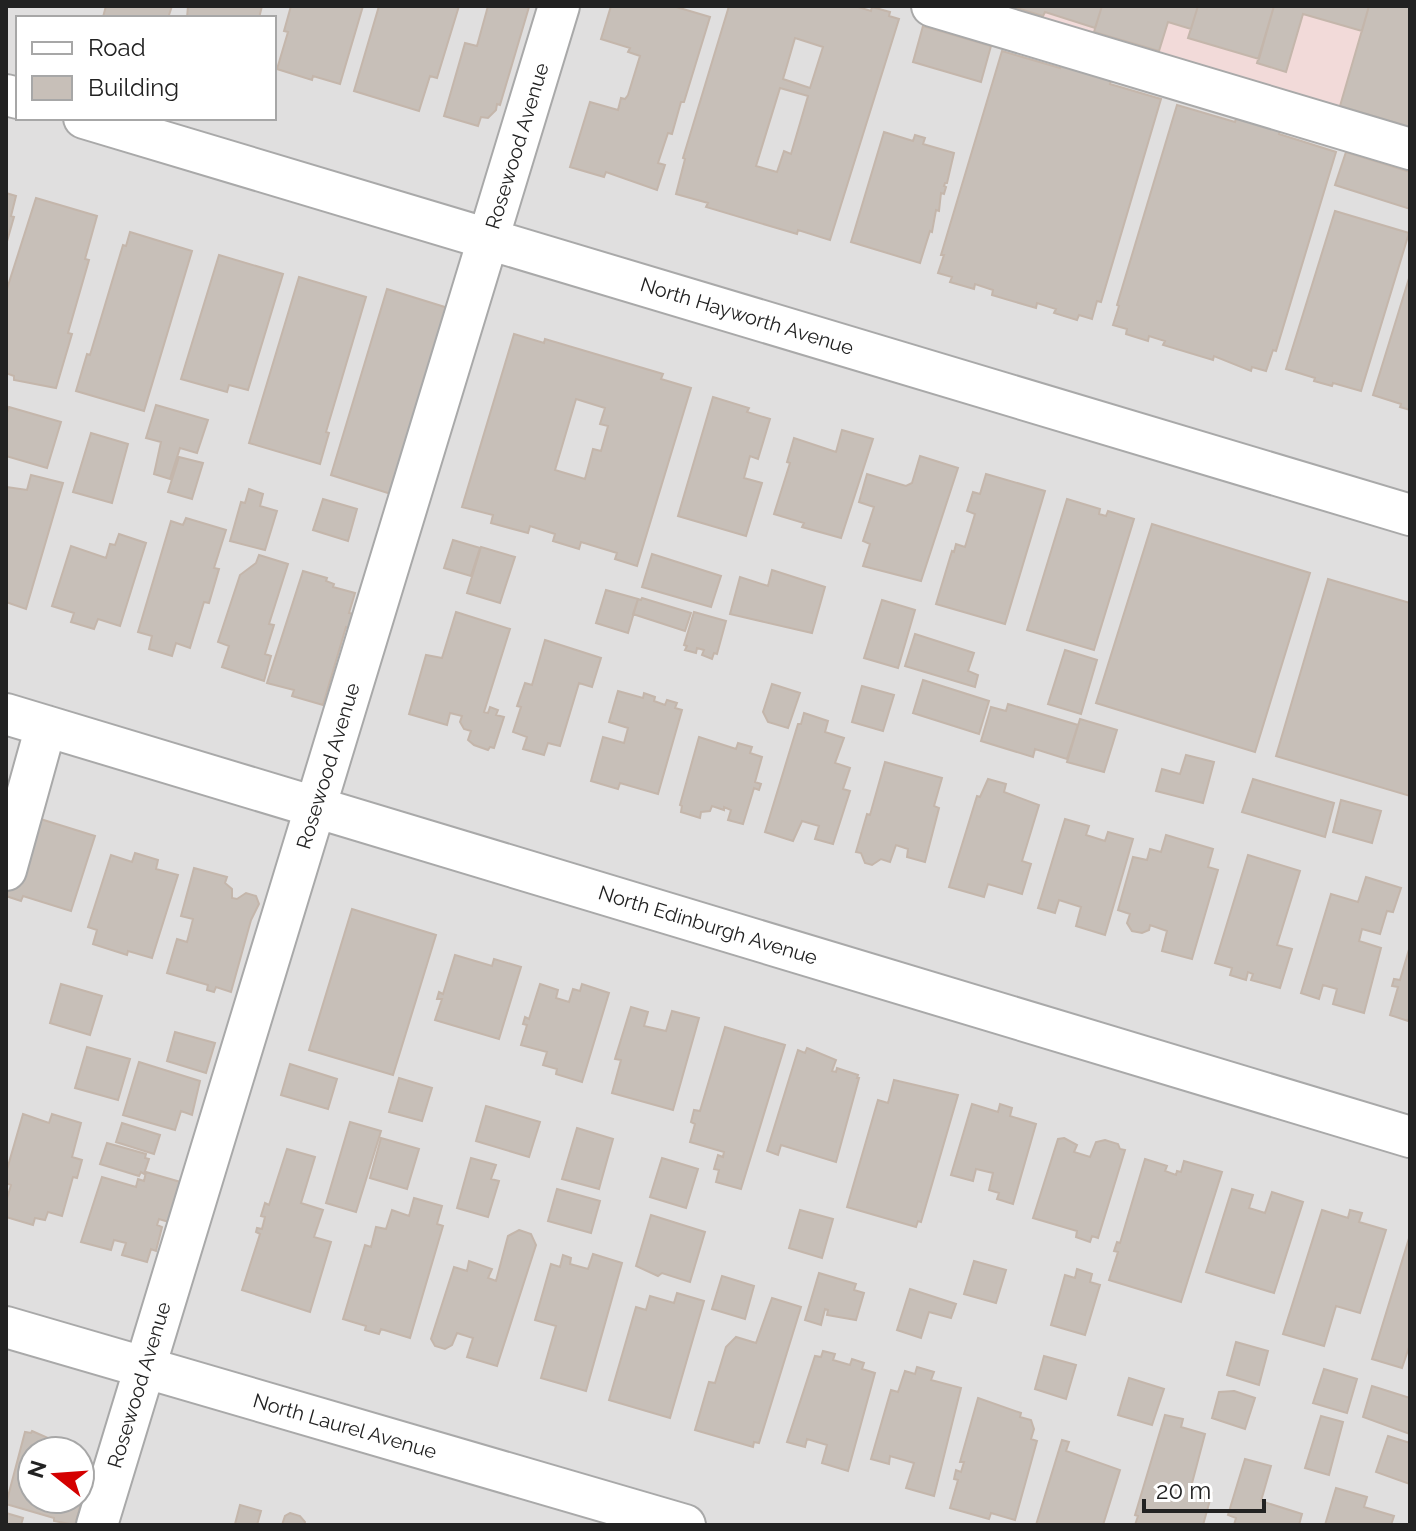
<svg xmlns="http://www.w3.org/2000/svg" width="1416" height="1531" font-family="Raleway,sans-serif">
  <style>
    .residential { fill: #e0dfdf; fill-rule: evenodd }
    .commercial { fill: #f2dad9 }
    .building { fill: #c7bfb8; stroke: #c4b6ab; stroke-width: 2; fill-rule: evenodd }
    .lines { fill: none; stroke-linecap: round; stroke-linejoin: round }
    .minor-casing { stroke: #a9a9a9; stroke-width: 44 }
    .minor { stroke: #fff; stroke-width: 40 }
    .labels { text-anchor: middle; stroke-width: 6; stroke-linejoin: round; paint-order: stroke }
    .street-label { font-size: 20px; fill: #222; stroke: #fff }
  </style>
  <rect width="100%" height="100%" fill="#f2efe9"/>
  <path class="residential" d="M6,6H921L1410,153V1525H6ZM18,18H274V118H18ZM32,1451H80V1499H32Z"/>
  <path class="commercial" d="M921,6H1410V152Z"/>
  <path class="building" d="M106,6H172L168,18H107L103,17Z
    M188,6H262L259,18H187Z
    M291,6H363L340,84L313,76L312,80L277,69L288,32L284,31Z
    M379,6H459L437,78L430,76L419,111L354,91Z
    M488,6L529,7L500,105L497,104L496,110L488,118L481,117L478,126L444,116L465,43L477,46Z
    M611,6H673L710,17L684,102H681L672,134L668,133L658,163L665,165L657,190L606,172L604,177L570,167L590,102L618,110L621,98L625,99L628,95L640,56L628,52L630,48L601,39Z
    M729,6H855L871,11L872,7L890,12L889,16L899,19L830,240L798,230L797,234L706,207L708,203L676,194L685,159L683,158ZM795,38L823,47L810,88L783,79ZM780,88L808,96L791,154L784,151L777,172L756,166Z
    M1010,6H1102L1095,28L1045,12L1043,16Z
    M1102,6H1198L1191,29L1168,22L1159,51L1094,32Z
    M1198,6H1274L1259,59L1188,38Z
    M1274,6H1369L1362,31L1303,14L1286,72L1257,63Z
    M1369,6H1410V127L1340,106Z
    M923,26L991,46L981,82L913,62Z
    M1002,51L1060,68L1061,63L1106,77L1105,79L1111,81L1110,84L1161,99L1101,302L1097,301L1092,319L1079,315L1077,320L1054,313L1056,309L1037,303L1036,308L992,295L993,290L975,284L974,289L950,282L952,277L938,273L944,255H941Z
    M1177,105L1235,122L1237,116L1280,130L1279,134L1336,152L1276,351L1273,350L1266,371L1252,367L1251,371L1214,356L1213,360L1163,345L1165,341L1149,336L1148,341L1126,334L1127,329L1113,325L1119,306L1117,305Z
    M884,132L913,141L915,135L925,138L923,144L954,153L947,183H945L944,186L946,187L944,194L941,193L939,211L936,210L932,232L930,231L920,263L851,242Z
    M1346,152L1410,172V209L1335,185Z
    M6,193L16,196L11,216L14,217L6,245Z
    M36,198L97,216L85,259L89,260L68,333L72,334L56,388L14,380V376L6,373V292Z
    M1335,211L1409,233L1361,391L1333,383L1332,386L1314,381L1315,378L1286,369Z
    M130,232L192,251L144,411L76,391L87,354L90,355L123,245L126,246Z
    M219,255L283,274L248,390L229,385L227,392L181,379Z
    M1410,275V410L1400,407L1401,404L1373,395Z
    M299,277L366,297L326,432L329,433L320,464L249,443Z
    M387,289L448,308L391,494L331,475Z
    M514,334L544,343L545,339L663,374L661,379L691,388L637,566L615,559L617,553L581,542L579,549L553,541L555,534L530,526L528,533L491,523L493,515L462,507ZM576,399L605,408L600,424L608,426L601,451L593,449L585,479L555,470Z
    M713,397L749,408L747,412L770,419L758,459L750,456L744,478L762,483L746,536L678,516Z
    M156,405L208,420L197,453L180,448L170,479L154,474L161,442L146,438Z
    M9,407L61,422L47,468L6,456V416Z
    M842,430L873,439L841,538L802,527L804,523L774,514L790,463L787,462L794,438L836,452Z
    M91,433L128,444L112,503L73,492Z
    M920,456L958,468L921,581L863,566L870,544L863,541L874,507L859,502L867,474L906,486L912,483Z
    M179,457L203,463L192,499L168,492Z
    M986,474L1045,491L1005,624L936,604L952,551L954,552L956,544L965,547L975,514L967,511L973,492L980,494Z
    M31,475L63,483L26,609L6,602V487L27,490Z
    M249,489L263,494L260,506L277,511L265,550L230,541L241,502L245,503Z
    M323,499L357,509L348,541L313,530Z
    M1067,499L1100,509L1099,514L1106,516L1108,511L1134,519L1094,650L1027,630Z
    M186,518L226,530L214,568L219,569L209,603L204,602L190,648L176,643L172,656L149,649L152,636L138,632L171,521L183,525Z
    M1152,524L1310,573L1255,752L1096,703Z
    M119,534L146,543L120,626L98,619L94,629L71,622L74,613L52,606L71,546L106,558L110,544L115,545Z
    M453,540L480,548L471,576L444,568Z
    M481,547L515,557L500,603L467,593Z
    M652,554L721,576L711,607L642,587Z
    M259,555L288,564L269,624L274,625L265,654L271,656L264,681L222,667L229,646L218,642L240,575L256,563Z
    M772,570L825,587L812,633L730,614L740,577L768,586Z
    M303,571L327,578L326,581L334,584L333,587L355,593L349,613L354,614L349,628L346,627L323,705L292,696L294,690L267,683Z
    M1328,579L1410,603V796L1276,756Z
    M606,590L638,599L628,633L596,623Z
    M642,598L691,613L685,631L633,614L638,599L641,600Z
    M882,600L915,610L898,668L864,658Z
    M456,612L510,629L484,712L488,713L490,707L498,710L496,715L504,717L494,748L490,747L488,750L474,745L468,740L471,731L464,729L460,722L462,716L450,713L447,725L409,714L426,655L442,658Z
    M694,612L726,621L717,654L714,653L712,659L702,655L704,650L697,648L696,653L685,650L687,646L684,645Z
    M915,634L974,653L968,671L978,675L975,687L905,666Z
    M545,640L601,658L592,687L579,683L560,746L548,743L544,755L523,749L527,737L513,732L521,707L517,706L525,683L532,685Z
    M1065,650L1097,660L1081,714L1048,704Z
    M923,680L989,701L979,734L913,713Z
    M772,684L800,693L788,728L768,722L763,712Z
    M862,686L894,695L883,731L852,722Z
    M618,691L643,698L644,693L655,697L654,701L665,705L667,700L677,703L675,708L682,710L658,794L620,783L618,789L591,781L603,737L624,743L628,728L609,722Z
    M1008,704L1078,725L1067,759L1035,749L1033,757L981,741L991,707L1006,711Z
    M804,713L828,721L825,732L844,738L835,763L850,768L843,789L850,791L833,844L815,839L819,826L802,821L793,841L765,832L798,724H801Z
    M1080,719L1117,730L1104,772L1067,762Z
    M699,737L736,749L738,743L752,747L750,753L762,757L755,782L761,784L759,790L754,788L743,824L728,820L731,810L724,807V810L712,806L710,811L701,812L700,818L681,812L682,806L680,805Z
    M1186,755L1214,762L1203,803L1156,791L1162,769L1180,774Z
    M885,762L942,778L934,806L939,808L925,862L907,857L908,849L896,845L890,862L881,859L872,865L865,863L861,853L856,852L867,814L870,815Z
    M988,779L1006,784L1004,792L1039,805L1022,861L1031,864L1022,894L988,884L984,897L949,887L977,796L980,797Z
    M1253,779L1334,803L1325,837L1242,812Z
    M1341,800L1381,811L1372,843L1333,832Z
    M34,817L95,836L71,911L23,896L21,901L6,896Z
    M1065,819L1089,826L1086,835L1105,841L1108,832L1133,839L1105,935L1076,926L1081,907L1059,900L1055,913L1038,908Z
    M1166,835L1213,849L1208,867L1218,870L1192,959L1162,951L1167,931L1150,925L1149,930L1142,933L1132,931L1127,923L1130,914L1118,910L1133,857L1147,860L1150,849L1161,852Z
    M135,853L158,860L156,869L178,875L152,958L128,951L127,955L93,944L97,930L88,927L111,855L132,862Z
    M1248,855L1300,871L1277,945L1292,949L1280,988L1251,980L1253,974L1248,972L1246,980L1230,975L1232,968L1215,963Z
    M194,868L227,877L225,883L232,889V898L237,899L246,893L256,896L259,904L251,920L231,992L216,987L214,992L207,990L208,985L167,973L177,939L187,942L193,919L181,916Z
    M1366,877L1401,888L1393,912L1387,911L1380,934L1362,929L1359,941L1381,948L1364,1013L1333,1004L1337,989L1323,985L1319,999L1301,993L1331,894L1358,902Z
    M352,909L436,935L393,1075L309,1050Z
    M1410,946V1015L1408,1021L1390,1015L1398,987L1392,986L1394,979L1400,980Z
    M455,955L492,966L494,959L521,967L499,1039L435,1020L442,999H437L439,992L443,994Z
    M61,984L102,996L90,1035L50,1023Z
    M540,984L558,990L556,998L569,1002L573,989L580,991L582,984L609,993L582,1082L556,1074L557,1069L543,1065L547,1052L521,1045L527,1025L523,1024L525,1017L529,1019Z
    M631,1007L648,1012L644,1026L666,1031L672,1011L699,1018L673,1110L612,1093L621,1060L615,1059Z
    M725,1027L785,1045L741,1189L716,1182L719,1170L714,1169L718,1155L723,1157L724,1152L690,1142L695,1124L691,1122L694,1110L700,1111Z
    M175,1032L215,1043L206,1073L167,1061Z
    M87,1047L130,1059L118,1100L75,1088Z
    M807,1048L836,1060L832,1071L836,1072L837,1068L858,1075L857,1078H859L836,1162L781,1145L778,1155L767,1151L798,1050L805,1053Z
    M139,1062L200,1081L192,1115L181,1111L175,1130L123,1115Z
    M290,1064L337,1079L328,1109L281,1095Z
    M399,1078L432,1088L422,1121L389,1112Z
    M894,1080L958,1095L921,1222L918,1221L916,1227L847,1207L878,1100L888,1103Z
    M972,1104L998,1112L1000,1104L1012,1108L1010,1116L1036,1124L1013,1204L997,1199L999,1193L989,1190L993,1173L976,1169L973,1181L951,1175Z
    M486,1106L540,1122L529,1157L476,1141Z
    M23,1114L49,1123L52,1114L81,1123L72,1157L82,1160L77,1178L73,1177L62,1216L48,1212L45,1220L35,1218L33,1225L6,1217V1202L11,1185L6,1183V1173Z
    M350,1122L381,1131L356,1212L326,1203Z
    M122,1123L160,1135L154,1154L116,1142Z
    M577,1128L613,1139L599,1189L562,1179Z
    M381,1138L419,1149L407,1189L370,1178Z
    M1064,1138L1077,1145L1074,1152L1090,1157L1096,1142L1105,1140L1118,1144L1120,1149L1125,1150L1098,1238L1092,1236L1090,1242L1076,1237L1077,1231L1033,1218L1058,1139Z
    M107,1143L146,1154L145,1158L149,1159L144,1174L141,1172L139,1176L100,1164Z
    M287,1149L315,1157L301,1203L323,1210L314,1237L331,1242L310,1312L242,1290L260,1234L256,1232L257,1228L262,1229L265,1217L261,1216L265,1203L269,1205Z
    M471,1158L496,1165L491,1179L499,1181L488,1217L457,1208Z
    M662,1158L698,1169L686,1208L650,1197Z
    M1145,1159L1167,1166L1165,1171L1176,1175L1177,1171L1181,1172L1184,1161L1222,1172L1181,1302L1109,1280L1118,1252L1114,1251L1117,1242L1120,1243Z
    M146,1172L184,1183L172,1223L159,1219L157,1225L162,1227L156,1251L151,1249L147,1262L122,1255L126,1243L114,1240L111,1250L81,1242L102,1177L136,1187L138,1179L144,1181Z
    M557,1189L600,1201L591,1233L548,1221Z
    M1232,1189L1253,1195L1249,1208L1265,1213L1272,1192L1303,1202L1274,1293L1206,1272Z
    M414,1198L442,1206L437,1224L443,1226L410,1338L381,1329L379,1334L365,1330L366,1326L343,1319L365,1245L371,1247L376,1227L386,1229L392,1210L409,1216Z
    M800,1210L833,1219L822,1258L789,1248Z
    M1322,1210L1348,1218L1350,1210L1362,1213L1359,1222L1386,1230L1360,1313L1336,1306L1324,1346L1283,1334Z
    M651,1215L705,1232L690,1282L662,1273L658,1276L636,1266Z
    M519,1230L531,1234L536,1245L497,1366L467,1357L473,1338L457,1333L452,1345L445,1349L435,1346L431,1339L454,1267L467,1271L469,1261L492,1269L488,1278L496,1281L508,1236Z
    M1410,1235V1344L1402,1368L1372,1359Z
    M593,1254L622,1263L586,1391L541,1378L556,1326L535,1320L551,1264L560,1267L563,1255L571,1258L570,1264L588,1269Z
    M974,1261L1006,1270L996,1303L964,1294Z
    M1077,1269L1092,1274L1090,1282L1100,1285L1085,1335L1051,1325L1065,1275L1075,1278Z
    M819,1273L856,1284L854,1290L864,1293L856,1320L827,1315L828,1310L825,1309L821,1325L805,1320Z
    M722,1276L754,1286L745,1319L712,1309Z
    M910,1289L956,1304L951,1318L929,1312L921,1338L897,1330Z
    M677,1293L704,1301L670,1418L609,1400L636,1307L646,1310L650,1296L674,1303Z
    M772,1298L801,1307L759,1443L754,1442L753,1447L695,1430L709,1382L715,1383L726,1347L736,1337L756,1343Z
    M1236,1342L1268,1351L1259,1385L1227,1375Z
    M823,1351L835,1354L833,1360L850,1365L852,1359L864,1363L862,1369L875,1373L848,1471L822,1463L827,1445L807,1439L805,1447L787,1442L815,1356L821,1357Z
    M1044,1356L1076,1365L1066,1399L1035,1389Z
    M917,1367L934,1372L931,1380L961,1388L934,1496L906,1488L914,1463L890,1456L889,1464L871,1459L891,1390L898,1392L905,1371L915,1374Z
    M1324,1369L1357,1379L1347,1413L1313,1403Z
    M1129,1378L1164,1389L1152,1425L1118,1415Z
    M1372,1386L1410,1398V1434L1363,1417Z
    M1234,1391L1255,1398L1245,1429L1212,1418L1219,1392Z
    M978,1398L1021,1413L1020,1417L1031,1420L1034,1429L1031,1439L1037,1441L1015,1520L991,1513L989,1519L950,1508L958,1480L954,1479L956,1470L961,1472L964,1462H960Z
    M1165,1415L1183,1419L1181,1427L1205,1434L1191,1487L1212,1493L1203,1525H1135L1138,1516L1135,1515Z
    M1321,1416L1343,1422L1329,1475L1305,1468Z
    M32,1431L55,1441L53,1451H32V1499H80V1488L85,1489L75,1525L54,1521V1518L6,1504L25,1432L31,1433Z
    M1388,1436L1410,1443V1484L1376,1472Z
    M1062,1440L1069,1442L1066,1451L1120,1470L1103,1525H1036Z
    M1245,1459L1271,1466L1261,1501L1302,1514L1299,1525H1234L1236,1518L1228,1515Z
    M1336,1488L1367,1497L1364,1507L1394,1516L1391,1525H1325Z
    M240,1505L261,1511L257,1525H227L235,1524Z
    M6,1513L23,1518L21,1525H6Z
    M290,1513L300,1516L305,1522L304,1525H282L285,1516Z"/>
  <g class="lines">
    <defs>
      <path id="minor" d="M932,6L1410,149
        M6,95L18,98
        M84,118L1410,515
        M6,714L1410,1137
        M6,870L46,726
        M6,1327L685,1525
        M97,1525L559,6"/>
    </defs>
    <use href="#minor" class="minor-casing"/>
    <use href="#minor" class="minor"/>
  </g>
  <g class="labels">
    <g class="street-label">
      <text transform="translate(517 146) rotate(-73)" y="7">Rosewood Avenue</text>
      <text transform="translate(747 316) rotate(17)" y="7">North Hayworth Avenue</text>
      <text transform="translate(328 766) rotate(-73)" y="7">Rosewood Avenue</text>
      <text transform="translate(708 925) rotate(17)" y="7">North Edinburgh Avenue</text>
      <text transform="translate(139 1385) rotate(-73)" y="7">Rosewood Avenue</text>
      <text transform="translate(345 1426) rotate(16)" y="7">North Laurel Avenue</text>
    </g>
  </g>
  <rect width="1416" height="1531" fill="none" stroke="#222222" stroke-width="16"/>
  <rect x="16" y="16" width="260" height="104" fill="#ffffff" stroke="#a7a7a7" stroke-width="2"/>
  <rect x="32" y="42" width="40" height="12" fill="#ffffff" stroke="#a7a7a7" stroke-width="2"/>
  <text x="88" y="56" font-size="24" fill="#222222">Road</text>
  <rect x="32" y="76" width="40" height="24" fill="#c7bfb8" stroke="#a7a7a7" stroke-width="2"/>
  <text x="88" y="96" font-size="24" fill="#222222">Building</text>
  <g transform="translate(56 1475) rotate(287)"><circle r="38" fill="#ffffff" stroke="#a7a7a7" stroke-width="2"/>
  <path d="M0-6L14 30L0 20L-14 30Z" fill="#d40000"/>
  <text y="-12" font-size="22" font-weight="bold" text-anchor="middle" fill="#222222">N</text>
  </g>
  <path d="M1144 1499v12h120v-12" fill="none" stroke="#222222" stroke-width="4"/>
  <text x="1156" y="1499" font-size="24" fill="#222222" stroke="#ffffff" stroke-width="6" paint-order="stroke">20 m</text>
</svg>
